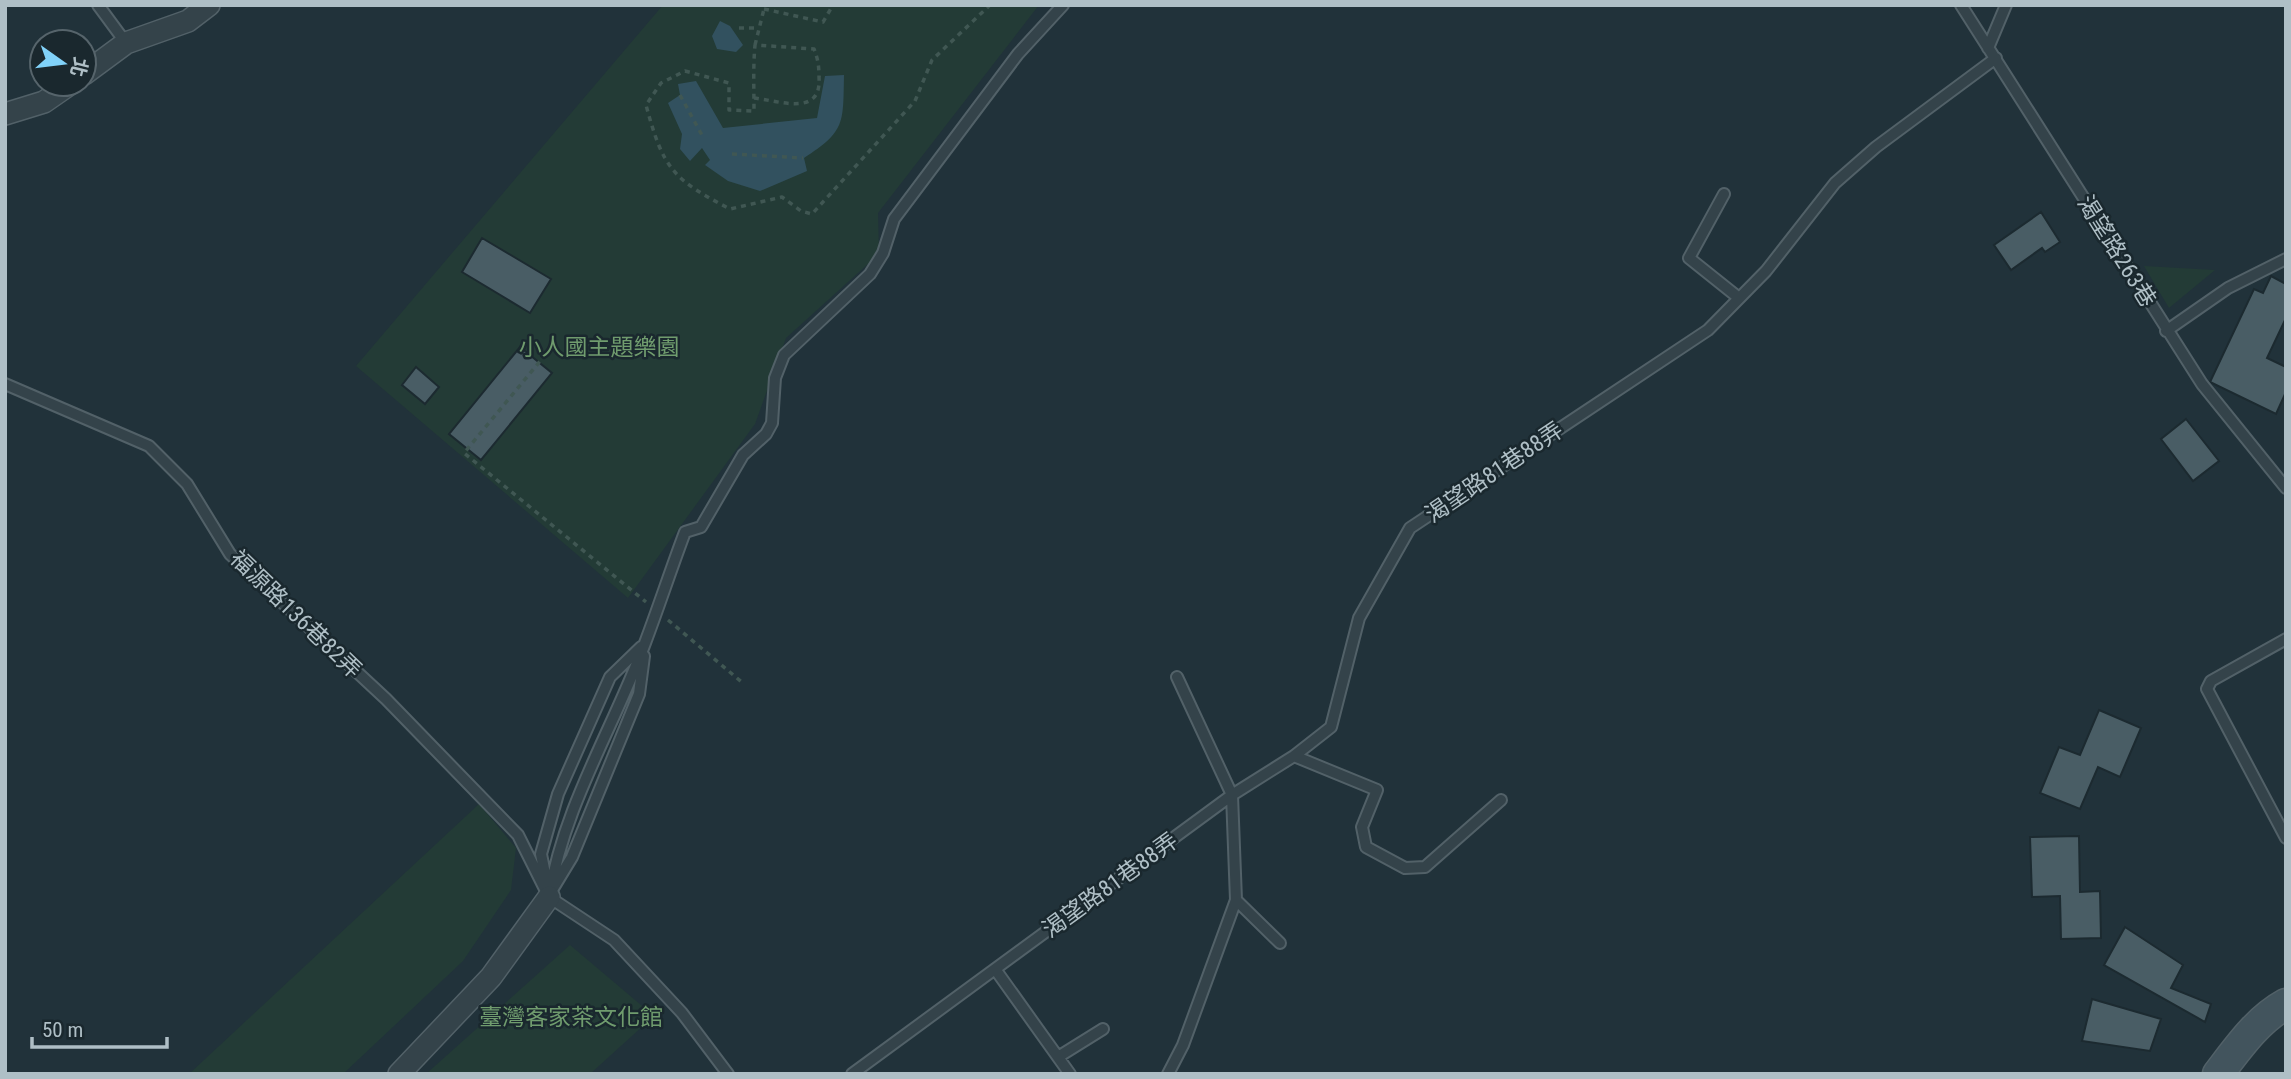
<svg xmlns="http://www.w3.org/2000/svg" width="2291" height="1079" font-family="'Roboto Condensed','Noto Sans TC',sans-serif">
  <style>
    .green { fill: #233b36 }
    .water { fill: #32515f }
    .building { fill: #495d65; stroke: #1c2a30; stroke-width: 2 }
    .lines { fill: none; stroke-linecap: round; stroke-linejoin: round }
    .lane-casing { stroke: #526168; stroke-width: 14 }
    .street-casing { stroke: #526168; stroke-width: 24 }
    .secondary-casing { stroke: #526168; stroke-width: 33 }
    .path { stroke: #405753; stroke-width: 3.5; stroke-dasharray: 5 5; stroke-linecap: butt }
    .lane { stroke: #34434a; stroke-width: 10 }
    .street { stroke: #34434a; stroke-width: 21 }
    .secondary { stroke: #42545d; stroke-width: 30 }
    .labels { text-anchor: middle; stroke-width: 5; stroke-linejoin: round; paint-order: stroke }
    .street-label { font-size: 23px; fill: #afbfc6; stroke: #1a282e }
    .park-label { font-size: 23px; fill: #709c6e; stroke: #1a282e }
  </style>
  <rect width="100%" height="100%" fill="#21323a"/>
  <path class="green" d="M663,5H1039L878,213L879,254L786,338L755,424L628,598L356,366Z
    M2144,266L2215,270L2169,308Z
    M479,804L516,848L511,890L463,961L343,1074H189Z
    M570,945L654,1016L590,1074H426Z"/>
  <path class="water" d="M720,21L730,26L743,45L736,52L717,49L712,36Z
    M844,75C843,123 846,131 804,158L807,171L760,191L728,181L705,165L710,160L702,148L690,161L680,149L682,134L668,103L680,95L678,84L696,81L723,128L817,118L825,76Z"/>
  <path class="building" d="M2041,212L2060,242L2045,252L2042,248L2011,270L1994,245Z
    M482,238L551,279L530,313L462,272Z
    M2271,276L2286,284V318L2267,358L2286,367V392L2276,414L2210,382L2254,289L2263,293Z
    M520,347L552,373L481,460L449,434Z
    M416,367L439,387L425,404L402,385Z
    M2186,419L2219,461L2193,481L2161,439Z
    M2099,710L2141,728L2120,777L2098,767L2080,809L2040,793L2059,747L2080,755Z
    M2079,836L2080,892L2100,891L2101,938L2061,939L2060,896L2032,897L2030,837Z
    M2125,927L2183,965L2171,988L2211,1004L2205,1022L2104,965Z
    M2092,999L2161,1019L2150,1051L2082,1041Z"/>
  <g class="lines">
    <defs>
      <path id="lane" d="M98,5L126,43
        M1961,5L2202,384L2286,488
        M1988,48L2006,5
        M1724,194L1689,258L1739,298
        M2166,331L2228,288L2286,259
        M5,384L149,446L187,484L230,554L386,699L518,835L549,897L614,940L682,1013L728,1074
        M2286,639L2211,681L2207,689L2286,838
        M1294,756L1377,790L1362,827L1366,847L1405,868L1425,867L1501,800
        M547,884L541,854L558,794L610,677L641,647
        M552,890L572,857L639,694L644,656
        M549,897C564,805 613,729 645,643C659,606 671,569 685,532L701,527L743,455L766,434L772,423L775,378L784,355L870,274L883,253L894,219L1018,54L1063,5
        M1236,900L1280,943
        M995,969L1070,1074
        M1058,1057L1103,1029
        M852,1074L1232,795L1294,756L1331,727L1359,618L1410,528L1708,330L1766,271L1835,183L1876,147L1996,58
        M1168,1074L1183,1045L1236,900L1232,795L1177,677"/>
      <path id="street" d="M84,74L126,43L188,21L209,5
        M5,114L44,102L70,84
        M399,1074L491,977L549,897"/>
      <path id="secondary" d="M2218,1074C2238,1048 2257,1020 2286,1004"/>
    </defs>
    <use href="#lane" class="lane-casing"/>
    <use href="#street" class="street-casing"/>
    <use href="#secondary" class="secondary-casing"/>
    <path class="path" d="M764,9L823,22L833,5
      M739,28H759
      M755,45L765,5
      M680,95L703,137
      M754,98C780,101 822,117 819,77C819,66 818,59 814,49L755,45C753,67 754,89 754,111L729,110V83L685,71L661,83L646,105C663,168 672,179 730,209L782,197L801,211L812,214L915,101L932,60L990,5
      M732,154L803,158
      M546,354L464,453L646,602
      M668,620L744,684"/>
    <use href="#lane" class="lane"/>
    <use href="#street" class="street"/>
    <use href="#secondary" class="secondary"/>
  </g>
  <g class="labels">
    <g class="street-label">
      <text transform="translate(2117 251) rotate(58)" y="8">渴望路263巷</text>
      <text transform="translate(1494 472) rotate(-34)" y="8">渴望路81巷88弄</text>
      <text transform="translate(296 614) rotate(44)" y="8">福源路136巷82弄</text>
      <text transform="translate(1110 885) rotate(-36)" y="8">渴望路81巷88弄</text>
    </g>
    <g class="park-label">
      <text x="599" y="355">小人國主題樂園</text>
      <text x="571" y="1025">臺灣客家茶文化館</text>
    </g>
  </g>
  <rect width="2291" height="1079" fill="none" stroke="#afbfc6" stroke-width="14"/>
  <g transform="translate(63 63) rotate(104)"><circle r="33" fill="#1a282e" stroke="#56646b" stroke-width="2"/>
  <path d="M0-5L12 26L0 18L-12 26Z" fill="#81d2f9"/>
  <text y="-10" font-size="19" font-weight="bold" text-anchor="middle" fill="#afbfc6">北</text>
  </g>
  <path d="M32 1037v10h135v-10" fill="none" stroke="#afbfc6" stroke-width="3.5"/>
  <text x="42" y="1037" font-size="21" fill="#afbfc6" stroke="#1a282e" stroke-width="5" paint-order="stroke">50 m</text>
</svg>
